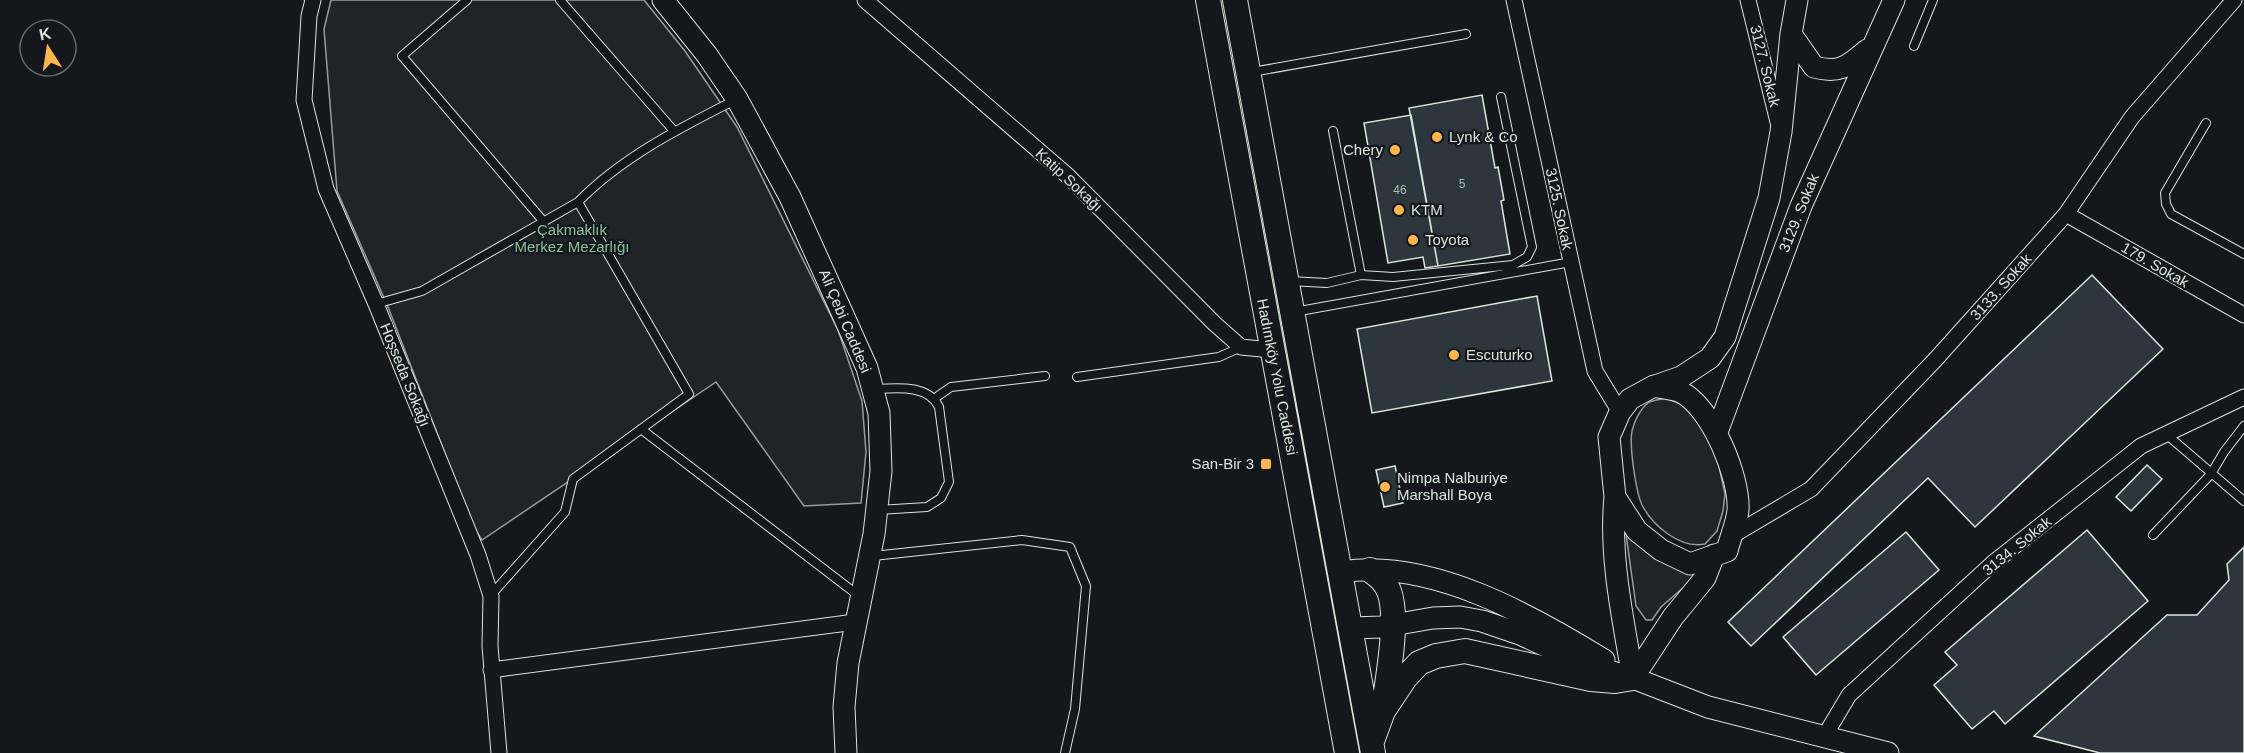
<svg xmlns="http://www.w3.org/2000/svg" width="2244" height="753" font-family="Arial,sans-serif">
  <style>
    .green { fill: #202428; stroke: #939e99; stroke-width: 1.5 }
    .building { fill: #2c363c; stroke: #d8e6dc; stroke-width: 1.5 }
    .lines { fill: none; stroke-linecap: round; stroke-linejoin: round }
    .lane-casing { stroke: #d8e6dc; stroke-width: 10 }
    .street-casing { stroke: #d8e6dc; stroke-width: 17 }
    .secondary-casing { stroke: #d8e6dc; stroke-width: 23 }
    .primary-casing { stroke: #d8e6dc; stroke-width: 26 }
    .lane { stroke: #14181c; stroke-width: 8 }
    .street { stroke: #14181c; stroke-width: 15 }
    .secondary { stroke: #14181c; stroke-width: 21 }
    .primary { stroke: #14181c; stroke-width: 24 }
    .poi-dot { fill: #ffb74d; stroke: #14181c; stroke-width: 2 }
    .labels { text-anchor: middle; stroke-width: 4.5; stroke-linejoin: round; paint-order: stroke }
    .number-label { font-size: 12px; fill: #adbab4 }
    .street-label { font-size: 15px; fill: #d8e6dc; stroke: #14181c }
    .poi-label { font-size: 15px; fill: #d8e6dc; stroke: #14181c; text-anchor: start }
    .park-label { font-size: 15px; fill: #8ac095; stroke: #14181c }
  </style>
  <rect width="100%" height="100%" fill="#14181c"/>
  <path class="green" d="M331,0H644L685,51L737,127L838,330L862,401L866,452L861,503L804,506L716,382L482,540L474,528L388,307L337,191L324,29Z
    M1665,398L1689,407L1716,453L1725,494L1723,511L1717,531L1705,544C1680,549 1653,526 1642,505C1636,492 1629,446 1632,431C1634,422 1640,409 1648,403C1652,400 1660,400 1665,398Z
    M1625,527L1699,574L1661,607L1652,620H1646L1636,606Z"/>
  <path class="building" d="M1482,95L1495,168L1498,167L1504,200L1501,201L1510,254L1438,266L1409,108Z
    M1411,115L1438,266L1425,268L1423,257L1388,263L1364,123Z
    M2092,275L2163,349L1975,527L1928,478L1751,646L1728,622Z
    M1537,296L1552,381L1372,413L1357,329Z
    M2147,465L2162,479L2131,511L2116,497Z
    M1395,466L1403,503L1384,507L1376,470Z
    M2087,530L2148,601L2005,724L1994,711L1972,729L1934,685L1957,665L1945,652Z
    M1906,532L1939,570L1816,675L1783,637Z
    M2244,547V753H2100L2034,736L2167,615H2197L2229,580L2227,564Z"/>
  <g class="lines">
    <defs>
      <path id="lane" d="M467,0L402,56L544,222
        M560,0L674,131
        M1914,46L1933,0
        M1252,72L1466,34
        M2206,123L2165,193L2166,204L2171,214L2244,254
        M1333,131L1361,275
        M1289,281L1327,283L1361,275L1393,277L1513,265L1527,257L1532,247L1501,97
        M376,304L422,291L578,202C622,157 680,128 735,100
        M1294,312L1571,262
        M1077,377L1219,357L1241,347
        M875,389C896,388 928,384 939,407L949,482L941,498L927,507L878,510
        M935,398L951,387L1045,376
        M641,429L859,596
        M2166,434L2244,501
        M2153,535L2211,474L2224,452L2244,426
        M873,556L1022,540L1070,547L1086,586L1075,709L1065,753
        M491,595L565,512L573,479L689,394L578,202"/>
      <path id="street" d="M313,0L309,16L304,100L326,189L376,304L478,555L491,596L490,646L499,753
        M865,0L1068,176L1215,324L1241,347L1272,350
        M1514,0L1595,371L1620,412
        M1748,0L1778,122
        M2066,214L2244,315
        M1730,537L1811,489L1935,360L2066,214L2132,117L2234,0
        M491,670L855,622
        M1824,737L1849,695L1993,563L2141,446L2244,397"/>
      <path id="secondary" d="M663,0L707,55L737,99L790,197L867,368L879,413L881,471L874,534L848,663L844,707L846,753
        M1791,34L1814,67C1840,74 1848,66 1867,50
        M1654,386C1662,388 1674,389 1681,392C1712,408 1740,478 1738,510C1737,523 1730,538 1727,551L1690,564L1661,550L1637,531L1615,497L1609,437L1620,412L1630,399Z
        M1655,386L1681,377L1710,358L1725,337L1769,198L1781,132L1791,34L1797,0
        M1717,432L1801,206L1894,0
        M1615,497C1609,556 1623,619 1633,678
        M1342,572C1430,558 1531,615 1604,660
        M1352,628L1381,627L1433,618L1460,617L1482,621L1520,634L1585,664L1633,678L1708,707L1888,753
        M1633,678L1673,617L1705,578L1714,555"/>
      <path id="primary" d="M1208,0L1347,753
        M1235,0L1373,753
        M1370,570C1378,576 1385,581 1389,591C1399,617 1388,677 1384,705
        M1372,741L1383,711L1405,678L1419,663L1436,656L1465,651L1591,679L1615,681L1633,678"/>
    </defs>
    <use href="#lane" class="lane-casing"/>
    <use href="#street" class="street-casing"/>
    <use href="#secondary" class="secondary-casing"/>
    <use href="#primary" class="primary-casing"/>
    <use href="#lane" class="lane"/>
    <use href="#street" class="street"/>
    <use href="#secondary" class="secondary"/>
    <use href="#primary" class="primary"/>
  </g>
  <g class="poi-dot">
    <circle cx="1437" cy="137" r="6"/>
    <circle cx="1395" cy="150" r="6"/>
    <circle cx="1399" cy="210" r="6"/>
    <circle cx="1413" cy="240" r="6"/>
    <circle cx="1454" cy="355" r="6"/>
    <rect x="1260" y="458" width="12" height="12" rx="3"/>
    <circle cx="1385" cy="487" r="6"/>
  </g>
  <g class="labels">
    <g class="number-label">
      <text x="1462" y="188">5</text>
      <text x="1400" y="194">46</text>
    </g>
    <g class="street-label">
      <text transform="translate(1765 66) rotate(76)" y="5">3127. Sokak</text>
      <text transform="translate(1069 180) rotate(43)" y="5">Katip Sokağı</text>
      <text transform="translate(1559 209) rotate(78)" y="5">3125. Sokak</text>
      <text transform="translate(1799 213) rotate(-68)" y="5">3129. Sokak</text>
      <text transform="translate(2155 265) rotate(30)" y="5">179. Sokak</text>
      <text transform="translate(2001 287) rotate(-48)" y="5">3133. Sokak</text>
      <text transform="translate(845 321) rotate(67)" y="5">Ali Çebi Caddesi</text>
      <text transform="translate(405 375) rotate(68)" y="5">Hoşseda Sokağı</text>
      <text transform="translate(1277 377) rotate(79)" y="5">Hadımköy Yolu Caddesi</text>
      <text transform="translate(2017 546) rotate(-39)" y="5">3134. Sokak</text>
    </g>
    <g class="poi-label">
      <text x="1449" y="142">Lynk &amp; Co</text>
      <text x="1383" y="155" text-anchor="end">Chery</text>
      <text x="1411" y="215">KTM</text>
      <text x="1425" y="245">Toyota</text>
      <text x="1466" y="360">Escuturko</text>
      <text x="1254" y="469" text-anchor="end">San-Bir 3</text>
      <text x="1397" y="483">Nimpa Nalburiye<tspan x="1397" dy="17">Marshall Boya</tspan></text>
    </g>
    <g class="park-label">
      <text x="572" y="235">Çakmaklık<tspan x="572" dy="17">Merkez Mezarlığı</tspan></text>
    </g>
  </g>
  <g transform="translate(48 48) rotate(348)"><circle r="28" fill="#14181c" stroke="#626a69" stroke-width="1.5"/>
  <path d="M0-4.5L10 22L0 15L-10 22Z" fill="#ffb74d"/>
  <text y="-9" font-size="16" font-weight="bold" text-anchor="middle" fill="#d8e6dc">K</text>
  </g>
</svg>
